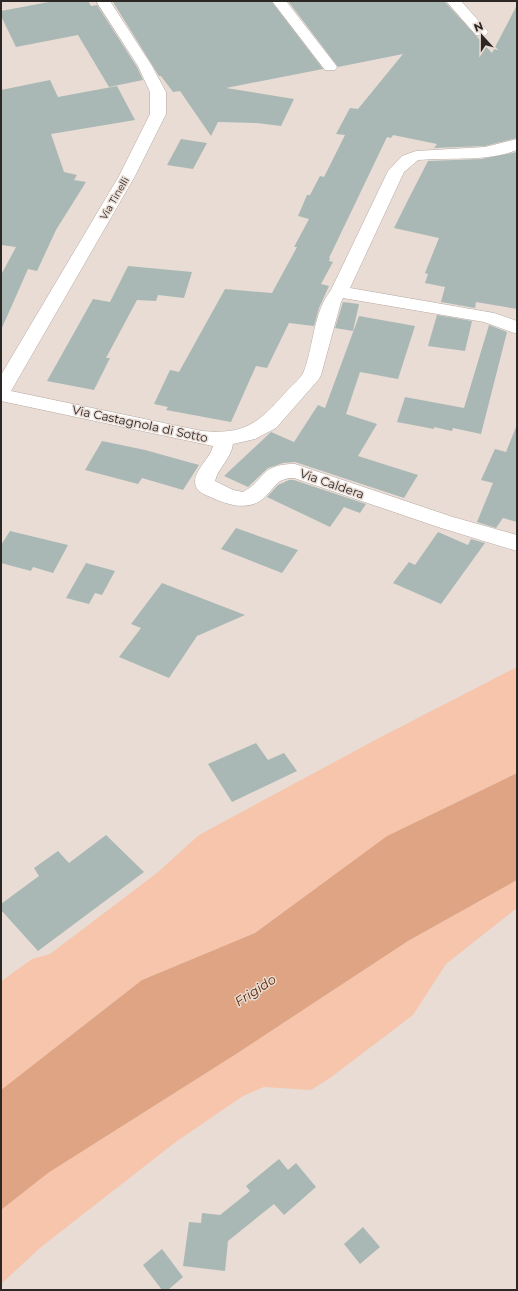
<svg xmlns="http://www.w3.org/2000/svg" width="518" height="1291" font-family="Montserrat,sans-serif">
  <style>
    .green { fill: #f6c5ab }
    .water { fill: #dea483 }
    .building { fill: #a9b8b5 }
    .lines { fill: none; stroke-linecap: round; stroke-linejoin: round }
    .minor-casing { stroke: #b5a9a2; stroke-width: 1 }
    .minor { fill: #fff; fill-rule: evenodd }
    .labels { text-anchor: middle; stroke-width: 3; stroke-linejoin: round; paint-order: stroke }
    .far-street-label { font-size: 10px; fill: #2c2725; stroke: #e9dcd5 }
    .street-label { font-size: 12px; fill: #2c2725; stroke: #e9dcd5 }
    .water-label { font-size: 13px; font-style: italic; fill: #5b2700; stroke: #e9dcd5 }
  </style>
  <rect width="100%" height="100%" fill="#e9dcd5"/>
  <path class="green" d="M517,667V773L387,836L255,933L142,980L1,1090V981L3,980L32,959L50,954L157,873L199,835L377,739Z
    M517,880V908L446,964L413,1015L330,1078L311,1090L264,1087L243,1096L177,1141L41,1247L1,1284V1210L48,1173L233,1056L408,941Z"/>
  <path class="water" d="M517,773V880L408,941L233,1056L48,1173L1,1210V1090L142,980L255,933L387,836Z"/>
  <path class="building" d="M54,1H88L91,6L97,5L137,67L143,80L109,87L78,35L16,47L1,16V11Z
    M120,1H271L323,69L226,88L294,99L281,126L257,123L218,122L211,136L180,91L173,92L161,76H159L113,2Z
    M288,1H444L492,53L517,5V138L485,146L434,148L437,144L393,135L391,138L387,137L329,258H330L329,261L333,262L321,284L329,286L319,308L314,326L289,323L267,368L256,366L231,422L166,410L168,407L154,404L170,370L179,372L225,289L272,293L297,247H294L309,219L298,216L307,195H310L320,176L324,177L345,135L336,134L350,108L358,109L403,54L338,67Z
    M50,80L58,97L117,86L135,120L51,134L64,172L77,175L74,180L86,182L56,230L37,271L28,269L1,330V275L16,247L1,245V90Z
    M181,139L207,143L193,169L167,165Z
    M517,152V309L476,302L475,308L441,302L445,287L425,283L428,274L425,273L439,238L394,228L409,198L428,161L481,159Z
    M128,266L192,272L184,298L158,295L156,301L137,300L106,358H110L94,390L47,381L93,299L110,302Z
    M343,302L359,304L353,331L335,328Z
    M437,315L472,321L465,351L428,346Z
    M359,316L415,326L398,379L360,372L346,414L377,424L358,456L418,475L404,498L295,462L283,463L268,468L248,487L224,476L271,432L294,442L318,405L325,408Z
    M489,325L507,332L481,434L453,428L452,431L434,427V429L397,422L405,397L464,408Z
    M516,427L517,522L503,518L496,528L477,522L493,483L481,480L495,449L506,452Z
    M102,441L145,450L199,465L183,490L142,478L138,484L85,470Z
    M289,480H294L366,504L360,513L344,507L330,527L267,497L278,485Z
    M236,528L298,550L282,573L221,549Z
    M10,531L68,545L53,573L33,567L31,571L1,563V545Z
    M438,532L468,545L471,539L485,543L441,604L393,583L409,562L415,565Z
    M86,563L115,571L102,595L95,593L89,604L66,598Z
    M162,583L245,615L197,636L169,678L119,657L141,628L131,624Z
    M256,743L268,760L284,753L297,771L232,802L208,764Z
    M106,835L144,872L38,951L1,910V904L39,876L34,868L58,851L69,863Z
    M279,1159L288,1170L296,1163L316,1187L284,1215L274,1204L228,1241L225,1271L183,1266L189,1222L201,1223L202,1213L220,1215L250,1191L246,1186Z
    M363,1227L380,1247L360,1264L344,1244Z
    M162,1249L183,1277L168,1290H162L143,1265Z"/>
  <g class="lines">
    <defs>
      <path id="minor" d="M96,1H110L152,66L166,92V114L135,176L11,391L202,431C246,435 258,423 286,392C291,386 301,379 304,371C314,345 313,313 331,290L388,171L402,156L416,151L485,147L517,139V150C486,162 450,157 418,160L404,172L350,288L494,313L517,321V334L484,322L343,298L341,302L321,375L319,379L276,428L255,439L233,444C231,459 218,468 215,481L233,490L243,492C266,480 259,464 295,464L453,517L517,535V551L441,528L294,478C277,478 276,486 265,497C248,513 226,504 208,496C201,493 195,490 195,481C196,468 210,459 213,446L1,401V375L119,176L150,114V92L138,66Z
        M272,1H286L335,64L337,67L335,70H325Z
        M446,1H461L486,29L488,32L486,35H476Z"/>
    </defs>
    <use href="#minor" class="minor-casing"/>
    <use href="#minor" class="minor"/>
  </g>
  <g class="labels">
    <g class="far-street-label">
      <text transform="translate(114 198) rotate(-60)" y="4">Via Tinelli</text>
    </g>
    <g class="street-label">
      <text transform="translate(140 424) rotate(12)" y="4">Via Castagnola di Sotto</text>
      <text transform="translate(332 484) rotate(19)" y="4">Via Caldera</text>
    </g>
    <g class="water-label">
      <text transform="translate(255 990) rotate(-33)" y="5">Frigido</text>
    </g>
  </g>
  <rect width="518" height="1291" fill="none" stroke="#2c2725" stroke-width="4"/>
  <g transform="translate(482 36) rotate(339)" stroke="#e9dcd5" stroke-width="3" paint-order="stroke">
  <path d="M0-3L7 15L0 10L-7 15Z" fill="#2c2725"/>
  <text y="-6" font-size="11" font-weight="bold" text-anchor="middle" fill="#2c2725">N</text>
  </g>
</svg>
